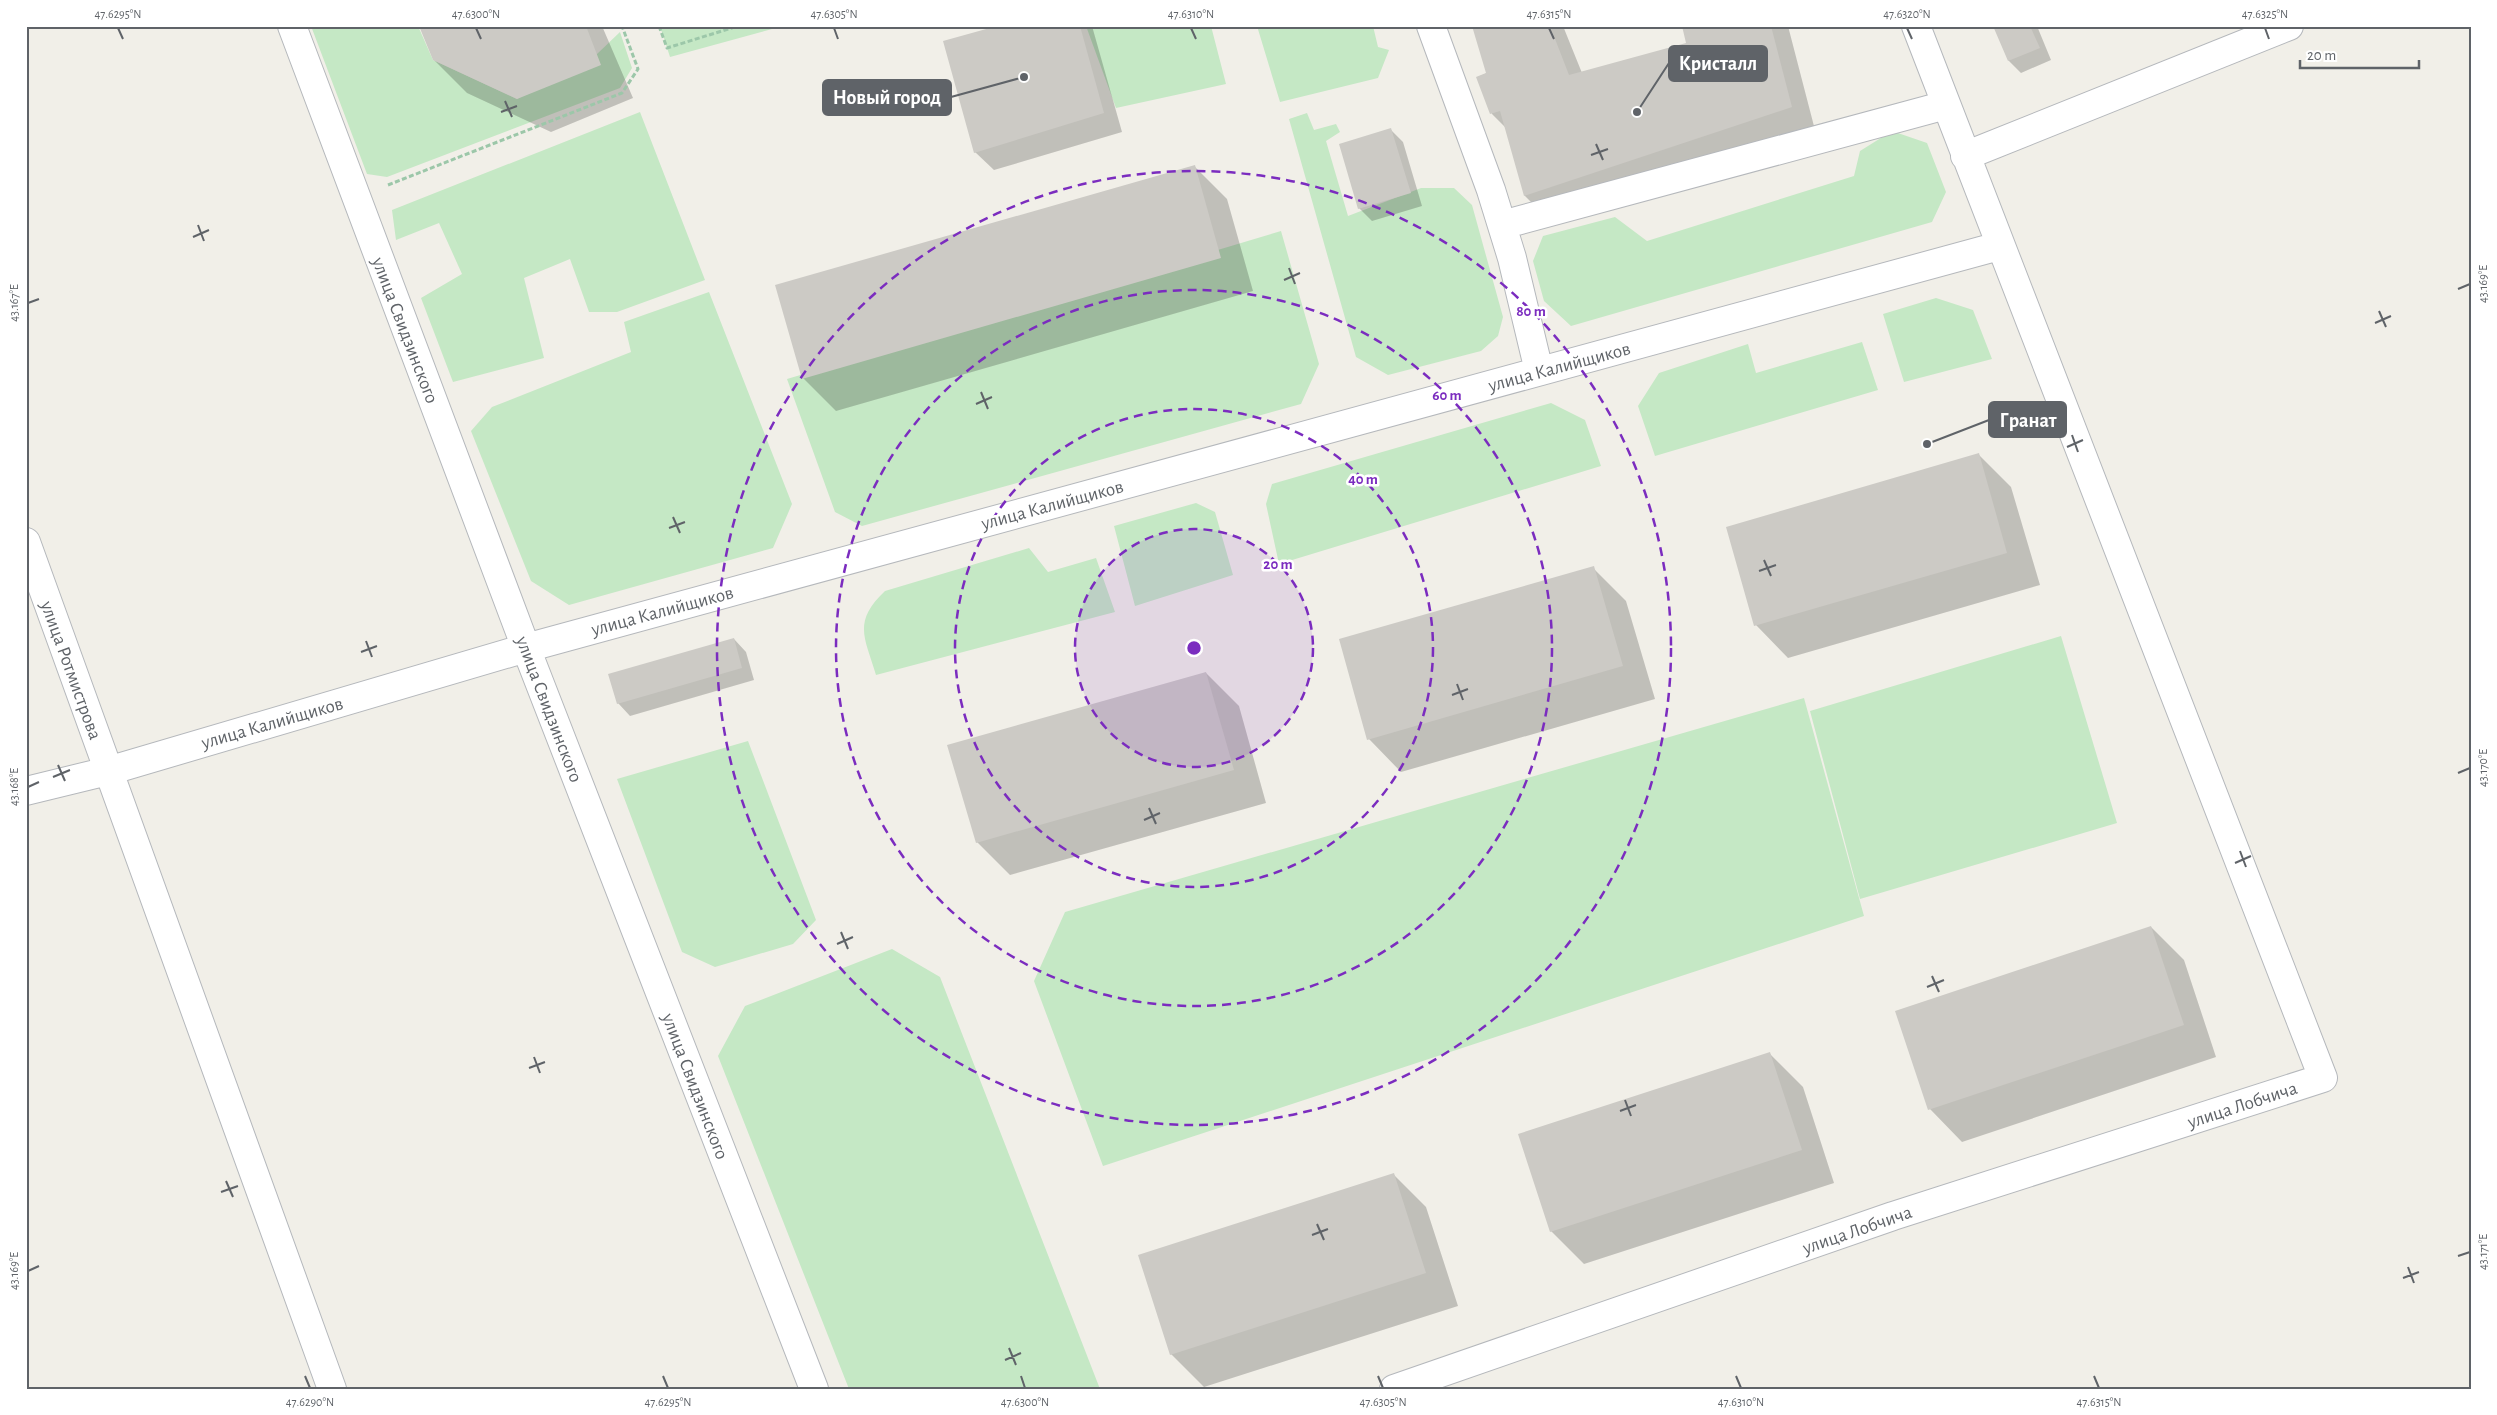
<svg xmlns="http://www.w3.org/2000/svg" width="2497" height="1415" font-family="'Alegreya Sans',sans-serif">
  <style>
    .green { fill: #c5e8c5 }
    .shadow { fill: #0003 }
    .building { fill: #cccac5 }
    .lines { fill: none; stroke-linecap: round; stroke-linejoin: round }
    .minor-casing { stroke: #b5b8bc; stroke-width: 30 }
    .path { stroke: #9cc7a9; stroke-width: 3; stroke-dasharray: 5 2.5; stroke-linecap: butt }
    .minor { stroke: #fff; stroke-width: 28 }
    .ticks { fill: none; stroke: #5f6368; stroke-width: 2 }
    .ring { fill: none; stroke: #7b2cbf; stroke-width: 2.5; stroke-dasharray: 9 6 }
    .labels { text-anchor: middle; stroke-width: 5; stroke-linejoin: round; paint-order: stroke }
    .street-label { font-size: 19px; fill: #5f6368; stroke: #fff }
    .centre { fill: #7b2cbf; stroke: #fff; stroke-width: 2.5 }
    .ring-label { font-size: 15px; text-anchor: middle; font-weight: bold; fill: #7b2cbf; stroke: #fff; stroke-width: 5; stroke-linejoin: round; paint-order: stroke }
    .leader { fill: none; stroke: #5f6368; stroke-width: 2 }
    .callout-dot { fill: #5f6368; stroke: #fff; stroke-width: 2 }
    .callout { fill: #5f6368; stroke: #5f6368; stroke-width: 2 }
    .callout-label { font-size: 20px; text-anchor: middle; font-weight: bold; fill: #fff }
    .neatline { fill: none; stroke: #5f6368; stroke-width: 2 }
    .ticks-label { font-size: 12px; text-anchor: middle; fill: #5f6368 }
  </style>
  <rect width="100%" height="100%" fill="#f1efe8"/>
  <path class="green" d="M311,26H418L433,60L517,99L597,54L620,32L632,68L620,88L387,177L367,174Z
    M660,26H783L670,57Z
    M1086,26H1211L1226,84L1116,108Z
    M1257,26H1373L1378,47L1389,50L1378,78L1280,102Z
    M640,112L705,280L617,312H589L570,259L524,278L544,358L453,382L421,298L462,274L439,223L396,240L392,210Z
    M1307,113L1314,130L1336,124L1340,132L1326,141L1348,216L1421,188H1454L1472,205L1503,317L1498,336L1481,351L1388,375L1356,357L1289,119Z
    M1892,131L1927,143L1946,192L1932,222L1571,326L1544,301L1533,261L1543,236L1615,217L1647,241L1854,176L1860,151Z
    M1281,231L1319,364L1301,404L862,526L835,512L787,379Z
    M709,292L792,504L773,548L569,605L531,581L471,431L492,407L631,352L624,322Z
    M1936,298L1973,310L1992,359L1904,382L1883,314Z
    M1862,342L1878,390L1655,456L1638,406L1659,373L1748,344L1756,373Z
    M1551,403L1585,420L1601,466L1279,564L1266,504L1272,484Z
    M1196,503L1215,512L1233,575L1135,606L1114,526Z
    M1029,548L1048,572L1096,558L1115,612L876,675C865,638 852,622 885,591Z
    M2061,636L2117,823L1860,899L1810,711Z
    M1804,698L1864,916L1103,1166L1034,981L1065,912Z
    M748,741L816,920L793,944L715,967L682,952L617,779Z
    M892,949L940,977L1100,1389H849L718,1056L745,1006Z"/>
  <path class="shadow" d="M420,26H602L633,98L551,132L467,93L434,60Z
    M1002,26H1092L1122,132L994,170L975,152Z
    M1474,26H1563L1582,73L1688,44L1683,26H1788L1815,130L1549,220L1525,196L1506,128L1492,114L1478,77L1487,73Z
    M1994,26H2037L2051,60L2021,73L2009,61Z
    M1391,130L1403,142L1422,206L1372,221L1359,208Z
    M1194,166L1227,199L1253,291L836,411L803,378Z
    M1978,454L2011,487L2040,585L1788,658L1756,625Z
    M1593,568L1626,601L1655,699L1401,772L1369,739Z
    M734,639L746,652L754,680L630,716L618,703Z
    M1206,673L1239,706L1266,803L1010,875L977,842Z
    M2151,927L2184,960L2216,1057L1962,1142L1930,1109Z
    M1770,1054L1803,1087L1834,1183L1584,1264L1551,1231Z
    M1393,1174L1426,1207L1458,1306L1204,1387L1171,1354Z"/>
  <path class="building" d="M419,26H586L601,65L517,99L433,60Z
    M997,26H1080L1104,113L974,153L943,41Z
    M1472,26H1550L1569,75L1686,43L1682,26H1771L1792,107L1524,196L1500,111L1490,114L1476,77L1486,73Z
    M1993,26H2030L2040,48L2008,61Z
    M1391,128L1411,193L1358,209L1339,144Z
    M1195,165L1221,258L802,379L775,285Z
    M1979,453L2007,553L1754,626L1726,527Z
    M1594,566L1623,666L1367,740L1339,639Z
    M734,638L742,668L617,704L608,674Z
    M1206,672L1234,770L976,843L947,745Z
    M2151,926L2184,1025L1928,1110L1895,1011Z
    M1770,1052L1802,1150L1550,1232L1518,1134Z
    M1394,1173L1426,1273L1170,1355L1138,1255Z"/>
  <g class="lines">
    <defs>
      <path id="minor" d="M292,26L526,648L814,1389
        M1431,26L1491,190L1512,258L1539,371
        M1965,156L2289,26
        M1502,225L1946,105
        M26,542L332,1389
        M26,791L108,771L526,648L1999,246
        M1394,1389L1893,1216L2323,1078L1916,26"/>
    </defs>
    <use href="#minor" class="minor-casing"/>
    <path class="path" d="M659,26L667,48L738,26
      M388,185L622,93L638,69L622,26"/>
    <use href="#minor" class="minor"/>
  </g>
  <path class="ticks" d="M118,28L123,39M476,28L481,39M834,28L838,39M1191,28L1196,39M1549,28L1554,39M1907,28L1912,39M2265,28L2269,39M505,101L512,117M501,112L517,106M1596,144L1603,160M1591,155L1608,149M198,225L204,241M193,237L209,230M1289,268L1295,284M1284,280L1300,273M2458,289L2470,284M28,303L39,299M2379,311L2386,327M2375,323L2391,316M981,392L988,409M976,404L992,397M2072,435L2078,452M2067,447L2083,440M673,517L680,533M669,528L685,522M1764,560L1771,576M1759,571L1776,565M366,641L372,657M361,652L377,646M1457,684L1463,700M1452,695L1468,689M58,765L65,781M2458,773L2470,768M53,777L70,770M28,787L39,782M1149,808L1156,824M1144,820L1160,813M2240,851L2246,867M2235,863L2251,856M841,932L848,949M837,944L853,937M1932,976L1939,992M1927,987L1944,980M534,1057L540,1073M529,1068L545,1062M1625,1100L1631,1116M1620,1111L1636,1105M226,1181L233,1197M221,1192L238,1186M1317,1224L1324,1240M1312,1235L1328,1229M2458,1256L2470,1252M2408,1267L2414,1283M28,1271L39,1266M2403,1278L2419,1272M1009,1348L1016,1365M1005,1360L1021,1353M305,1376L310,1388M663,1376L668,1388M1021,1376L1025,1388M1378,1376L1383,1388M1736,1376L1741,1388M2094,1376L2099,1388"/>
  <circle cx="1194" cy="648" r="119" fill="#7b2cbf" fill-opacity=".12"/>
  <g class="ring">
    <circle cx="1194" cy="648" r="119"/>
    <circle cx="1194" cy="648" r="239"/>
    <circle cx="1194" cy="648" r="358"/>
    <circle cx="1194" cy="648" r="477"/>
  </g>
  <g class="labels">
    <g class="street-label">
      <text transform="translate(406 330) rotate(69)" y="7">улица Свидзинского</text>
      <text transform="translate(1559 366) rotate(-15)" y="7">улица Калийщиков</text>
      <text transform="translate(1052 504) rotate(-15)" y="7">улица Калийщиков</text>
      <text transform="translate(662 610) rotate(-15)" y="7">улица Калийщиков</text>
      <text transform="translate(72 670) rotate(70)" y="7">улица Ротмистрова</text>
      <text transform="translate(550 709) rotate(69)" y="7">улица Свидзинского</text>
      <text transform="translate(272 722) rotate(-16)" y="7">улица Калийщиков</text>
      <text transform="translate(696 1086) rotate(69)" y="7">улица Свидзинского</text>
      <text transform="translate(2242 1104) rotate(-18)" y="7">улица Лобчича</text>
      <text transform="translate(1857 1229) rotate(-19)" y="7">улица Лобчича</text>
    </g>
  </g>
  <circle cx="1194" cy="648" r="8" class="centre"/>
  <g class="ring-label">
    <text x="1531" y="316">80 m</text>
    <text x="1447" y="400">60 m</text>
    <text x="1363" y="484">40 m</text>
    <text x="1278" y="569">20 m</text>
  </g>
  <path class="leader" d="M1637 112L1669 63M1024 77L951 97M1927 444L1989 420"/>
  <g class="callout-dot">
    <circle cx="1637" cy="112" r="5"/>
    <circle cx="1024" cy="77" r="5"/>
    <circle cx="1927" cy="444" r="5"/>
  </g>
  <g class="callout">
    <rect x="1669" y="46" width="98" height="35" rx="5"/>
    <rect x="823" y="80" width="128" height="35" rx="5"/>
    <rect x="1989" y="402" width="77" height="35" rx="5"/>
  </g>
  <g class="callout-label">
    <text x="1718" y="70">Кристалл</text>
    <text x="887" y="104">Новый город</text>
    <text x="2028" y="427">Гранат</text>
  </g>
  <rect width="2497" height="1415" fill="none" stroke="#ffffff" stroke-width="55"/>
  <path d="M2300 60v8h119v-8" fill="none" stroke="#5f6368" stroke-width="2.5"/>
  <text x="2307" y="60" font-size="15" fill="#5f6368" stroke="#ffffff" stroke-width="4" paint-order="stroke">20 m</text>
  <rect x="28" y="28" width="2442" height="1360" class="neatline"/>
  <g class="ticks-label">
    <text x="118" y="18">47.6295°N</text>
    <text x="476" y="18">47.6300°N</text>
    <text x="834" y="18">47.6305°N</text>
    <text x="1191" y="18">47.6310°N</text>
    <text x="1549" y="18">47.6315°N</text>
    <text x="1907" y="18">47.6320°N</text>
    <text x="2265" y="18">47.6325°N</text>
    <text transform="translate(2483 284) rotate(-90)" y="4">43.169°E</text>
    <text transform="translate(14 303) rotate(-90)" y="4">43.167°E</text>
    <text transform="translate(2483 768) rotate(-90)" y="4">43.170°E</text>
    <text transform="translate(14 787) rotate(-90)" y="4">43.168°E</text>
    <text transform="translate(2483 1252) rotate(-90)" y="4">43.171°E</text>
    <text transform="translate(14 1271) rotate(-90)" y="4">43.169°E</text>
    <text x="310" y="1406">47.6290°N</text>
    <text x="668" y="1406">47.6295°N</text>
    <text x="1025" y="1406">47.6300°N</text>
    <text x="1383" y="1406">47.6305°N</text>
    <text x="1741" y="1406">47.6310°N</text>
    <text x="2099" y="1406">47.6315°N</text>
  </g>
</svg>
